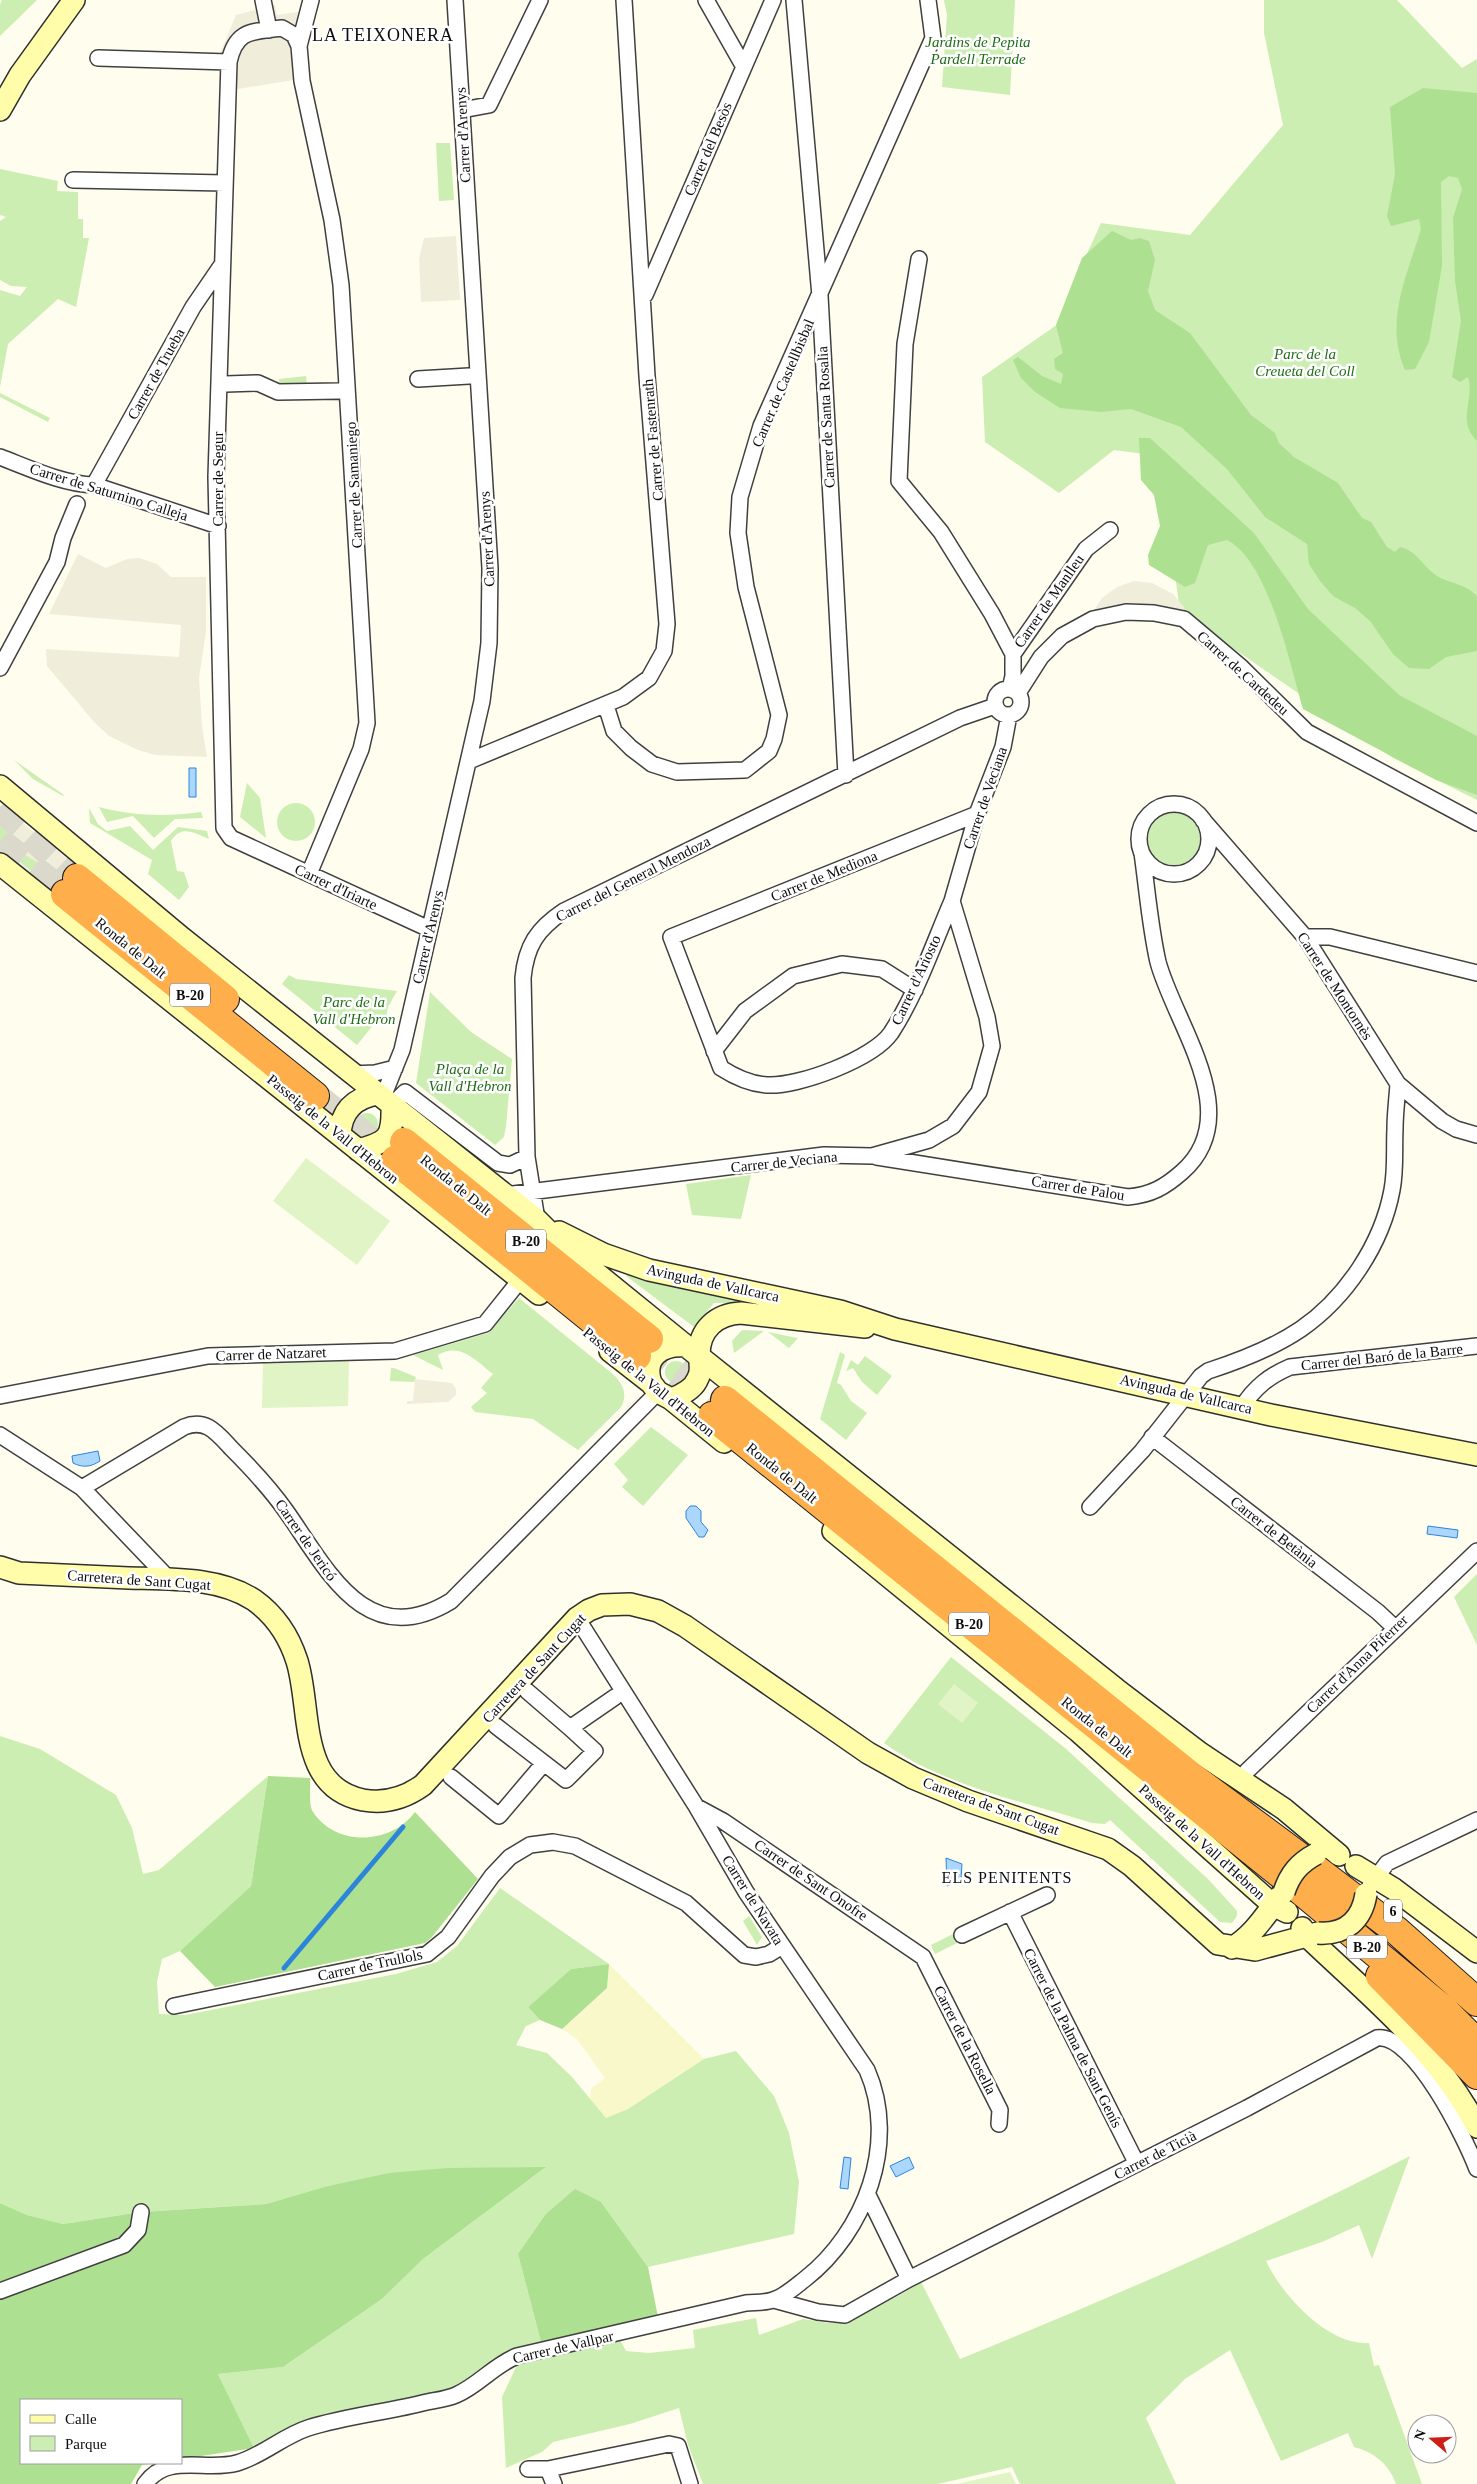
<svg xmlns="http://www.w3.org/2000/svg" width="1477" height="2484" font-family="Georgia,serif">
  <style>
    .farmland { fill: #f8f8ca }
    .green { fill: #cceeb3 }
    .forest { fill: #ade090 }
    .pitch { fill: #e0f4c6 }
    .plaza { fill: #f0eddb }
    .water { fill: #acd7fc; stroke: #2c85db }
    .lines { fill: none; stroke-linecap: round; stroke-linejoin: round }
    .stream { stroke: #2c85db; stroke-width: 5 }
    .highway-tunnel { stroke: #dbd9cc; stroke-width: 28; stroke-dasharray: 28 14; stroke-linecap: butt }
    .street-casing { stroke: #404040; stroke-width: 18 }
    .secondary-casing { stroke: #2f2f2f; stroke-width: 24 }
    .highway-casing { stroke: #1e1e1e; stroke-width: 30 }
    .street { stroke: #fff; stroke-width: 15 }
    .secondary { stroke: #fffda9; stroke-width: 21 }
    .highway { stroke: #ffae4c; stroke-width: 28 }
    .secondary-bridge-casing { stroke: #2f2f2f; stroke-width: 24; stroke-linecap: butt }
    .secondary-bridge { stroke: #fffda9; stroke-width: 21 }
    .labels { text-anchor: middle; stroke-width: 5; stroke-linejoin: round; paint-order: stroke }
    .shield { fill: #fff; stroke: #565656; stroke-width: 1 }
    .shield-label { font-size: 14px; font-weight: bold; fill: #0d0d0d }
    .park-label { font-size: 15px; font-style: italic; fill: #216c17; stroke: #fff }
    .street-label { font-size: 15px; fill: #0d0d0d; stroke: #fff }
    .neighbourhood-label { font-size: 16px; letter-spacing: 1px; fill: #0d0d0d; stroke: #fff }
    .quarter-label { font-size: 18px; letter-spacing: 1px; fill: #0d0d0d; stroke: #fff }
  </style>
  <rect width="100%" height="100%" fill="#fffdee"/>
  <path class="farmland" d="M609,1964L704,2059L628,2109L606,2118L590,2100L591,2089L605,2078L577,2039L562,2029L607,1988Z"/>
  <path class="green" d="M2,0H37L0,36V5Z
    M944,0H1015L1010,95L942,87L947,15Z
    M1264,0H1397L1462,68L1477,59V800L1393,758L1180,612L1159,456L1114,450L1059,493L985,442L982,377L1068,317L1075,280L1101,223L1190,235L1283,125L1264,33Z
    M436,143H450L454,200L439,201Z
    M0,169L58,181L57,191L78,192V219H83V238H89L76,307L58,299L8,344L0,387V290L20,296L27,287L11,286L0,280V221L6,217L0,215Z
    M306,376L307,386L280,389L279,379Z
    M0,393L50,418L48,422L0,397Z
    M14,760L64,795L63,796L33,779Z
    M247,783L260,798L266,838L240,817Z
    M277 822a19 19 0 1 1 38 0a19 19 0 1 1-38 0Z
    M99,807C133,816 166,817 201,812L203,818L175,819L154,838L133,816L107,822Z
    M89,808L98,824L107,831L130,826L153,850L178,827L207,831L209,839C195,833 181,824 171,841L177,871L184,872L189,887L179,900L148,874L152,860L90,823Z
    M1148 839a26 26 0 1 1 52 0a26 26 0 1 1-52 0Z
    M0,824L57,870L46,883L0,846Z
    M289,975L296,979L397,991L388,1007L386,1017L379,1023L374,1024L357,1045L282,984Z
    M430,992L471,1032L512,1059L506,1126L504,1137L495,1145L416,1083Z
    M356 1124a11 11 0 1 1 22 0a11 11 0 1 1-22 0Z
    M751,1175L741,1219L692,1215L686,1184Z
    M629,1272L809,1314L734,1303H714L694,1327L626,1276Z
    M519,1298L614,1375C623,1384 628,1395 621,1407L578,1450L533,1419L475,1412L471,1407L487,1393L481,1388L493,1374C475,1360 460,1342 438,1355L443,1370L413,1355L488,1333Z
    M742,1330L764,1331L734,1353L732,1341Z
    M768,1332L797,1338H798L789,1348Z
    M840,1352L845,1355L837,1383L841,1385L851,1401L867,1413L846,1440L820,1419Z
    M865,1356L892,1376L877,1395L862,1382L853,1368L846,1371L851,1360L858,1365Z
    M665 1372a11 11 0 1 1 22 0a11 11 0 1 1-22 0Z
    M391,1368H394L416,1377L414,1382L390,1381Z
    M651,1427L688,1455L643,1506L622,1487L628,1480L614,1464Z
    M1477,1574V1645L1454,1597Z
    M951,1657L1065,1748L1209,1880L1237,1911V1916L1232,1923L1220,1922L1110,1820L1105,1824L1092,1823C1027,1803 939,1784 884,1743Z
    M0,1736L40,1749L116,1795L132,1828L143,1874L159,1870L268,1776L251,1886L180,1951L162,1959L157,1982L159,2014L185,2015L396,1974L437,1962L457,1946L500,1888L609,1964L571,1969L528,2007L540,2020L526,2026L516,2045L547,2053L572,2077L606,2118L628,2109L704,2059L736,2051L774,2096L789,2133L799,2182L794,2234L648,2267L601,2202L518,2254L541,2342L492,2360L471,2381L434,2395L254,2448L218,2374L283,2367L382,2299L423,2259L545,2168L324,2187L266,2204L141,2212L63,2224L27,2215L0,2203Z
    M749,1916L762,1937L757,1945L743,1921Z
    M953,1934L957,1943L935,1954L931,1945Z
    M1410,2156L1372,2259L1359,2225L1322,2242L1266,2261C1282,2295 1328,2346 1369,2343L1374,2366L1379,2365L1422,2484H1396C1389,2464 1374,2452 1354,2447L1348,2433L1281,2461L1230,2350L1185,2379L1146,2418L1176,2484H1020L1012,2467L938,2484H703L688,2445L679,2408L630,2424L553,2442L542,2452L506,2468L502,2397L516,2367L515,2361L620,2340L626,2351L649,2353L695,2348L693,2330L756,2318L759,2335L803,2319L829,2323L844,2322L900,2295L921,2282L960,2359C1113,2297 1263,2232 1410,2156Z"/>
  <path class="forest" d="M1423,88L1477,93V441C1456,420 1475,401 1468,377L1460,382L1452,377L1461,321L1455,281L1453,218L1462,189L1458,178L1449,176L1441,182L1442,266L1429,342L1415,369L1405,370C1384,321 1407,276 1421,229L1419,219L1391,226L1387,216L1395,174L1390,107Z
    M1112,231L1131,240L1140,238L1149,241L1155,260L1148,291L1155,310L1190,333L1251,415L1275,433L1279,443L1294,457L1338,483L1362,518L1371,522L1387,547L1395,552L1400,547C1418,551 1424,569 1439,577C1454,585 1464,583 1477,596V651L1446,657L1429,669L1409,668L1393,654L1370,621L1355,608L1333,596L1320,581L1309,564L1307,544L1265,517L1227,469L1181,427L1131,409L1101,412L1060,408L1035,392L1021,378L1013,360L1018,357L1042,376L1061,384L1063,374L1055,369L1054,359L1063,353L1056,325L1082,258Z
    M1139,438H1150L1254,533L1308,609L1399,695L1477,736V795L1436,780L1303,709C1290,665 1269,561 1227,540L1208,545L1195,583L1185,587L1149,565L1148,555L1160,526L1154,495L1141,480Z
    M268,1776L310,1778C311,1787 308,1804 313,1812C336,1847 391,1845 415,1812L478,1879L432,1937L425,1943L215,1987L180,1951L251,1886Z
    M609,1964L607,1988L562,2029L540,2020L528,2007L571,1969Z
    M546,2167L423,2259L382,2299L283,2367L218,2374L254,2448L181,2459V2400H21V2463H156L142,2465L131,2484H0V2203L27,2215L63,2224L141,2212L266,2204L324,2187L389,2173L448,2168Z
    M575,2189L601,2202L648,2267L658,2317L541,2342L518,2254L546,2214Z"/>
  <path class="pitch" d="M306,1158L390,1221L357,1265L273,1201Z
    M349,1361L348,1406L262,1408L263,1362Z
    M954,1684L978,1703L962,1723L938,1704Z
    M1010,2472L1016,2484H957Z"/>
  <path class="plaza" d="M275,5L277,15L298,12L310,16L303,38L305,78L220,92V53L236,15Z
    M456,236L460,300L421,302L419,259L424,238Z
    M78,554L106,568L127,559L139,558L157,564L171,577H206V632L199,678L202,726L207,757L155,755L138,750L109,736L94,722L47,666L46,649L179,657L181,625L49,614Z
    M1134,581L1152,583L1173,594L1184,607V611L1146,604L1125,603L1107,608L1096,615L1094,610L1102,598L1117,587Z
    M0,805L79,868L55,898L0,854V846L46,883L57,870L46,860L42,865L20,852L8,838L11,833L0,824Z
    M415,1379L452,1383L456,1389V1395L448,1402L407,1404V1401H413Z"/>
  <path class="water" d="M189,768H196V797H189Z
    M98,1451L100,1461C91,1467 83,1468 73,1463L72,1456Z
    M690,1506H696L701,1511V1522L708,1530L704,1537H699L686,1518V1511Z
    M1428,1526L1458,1530L1457,1538L1427,1534Z
    M946,1858L962,1864L961,1880L947,1886Z
    M844,2157L851,2158L848,2189L840,2188Z
    M909,2157L914,2168L896,2177L890,2166Z"/>
  <g class="lines">
    <path class="stream" d="M284,1968L403,1827"/>
    <path class="highway-tunnel" d="M0,807L77,878
      M0,842L65,894
      M315,1096L395,1160
      M649,1339L725,1400
      M637,1356L712,1416"/>
    <defs>
      <path id="street" d="M263,0L269,30
        M706,0L744,67
        M794,0L820,296L846,775
        M299,46L294,35L282,28C252,32 236,29 229,62L216,477L224,828L231,838L429,929
        M98,58L229,62
        M462,110L489,105L540,0
        M73,180L225,183
        M919,259L905,344L899,481L941,532L992,614L1013,654V676L1010,689
        M645,295L773,0
        M418,379L469,376
        M226,384L258,383L278,392L339,391
        M0,457C29,468 63,484 94,485L218,526
        M94,485L193,307L221,266
        M1013,654L1086,549L1110,530
        M0,668L57,562L63,538L77,504
        M995 702a13 13 0 1 1 26 0a13 13 0 1 1-26 0Z
        M1018,693L1041,657L1062,636L1093,619L1126,612L1154,613L1184,619L1241,667L1307,732L1477,823
        M602,706L608,712L614,731L631,748L652,764L677,772L745,770L769,751L774,739L779,715L746,587L738,533L740,497L761,426L933,38L928,0
        M469,761L623,697L649,678L664,651L667,624L647,376L624,0
        M1139 839a35 35 0 1 1 70 0a35 35 0 1 1-70 0Z
        M1203,820L1305,937L1398,1084L1442,1121L1456,1129L1477,1135
        M309,874L361,749L367,723L341,285L332,220L302,81L299,46L311,0
        M952,901C933,945 917,993 891,1033C873,1059 798,1087 767,1085C749,1084 735,1077 721,1068L671,937L977,814
        M1305,937H1330L1477,973
        M714,1051L745,1011L793,976L842,964L882,969L915,990
        M352,1074L375,1073L395,1068
        M383,1097L402,1050L482,701L489,643L490,568L455,0
        M392,1105L405,1092L498,1163L510,1165L527,1157
        M877,1157L1128,1197C1151,1195 1165,1187 1182,1172C1247,1115 1175,1025 1158,962C1150,927 1147,888 1142,853
        M505,1195L824,1155L872,1156L929,1140L953,1126L979,1092L992,1046L987,1017L952,901L977,814L1003,747L1009,715
        M537,1220L527,1157L523,978C526,946 537,929 564,911L960,718L995,706
        M0,1396L208,1356L395,1351L485,1324L521,1279
        M1242,1407C1255,1387 1269,1376 1290,1367L1477,1346
        M0,1435L82,1488L169,1579
        M1152,1437L1378,1612L1395,1628
        M82,1488L184,1427C206,1418 217,1433 231,1448C250,1467 270,1488 286,1511C327,1569 366,1653 451,1601L658,1392
        M1090,1507L1142,1451L1201,1376L1208,1371C1239,1361 1273,1348 1301,1329C1346,1298 1382,1244 1392,1190C1396,1170 1394,1149 1395,1129C1395,1114 1397,1099 1398,1084
        M527,1691L570,1728L615,1697
        M496,1726L566,1780L595,1751L570,1728
        M451,1777L499,1816L544,1763
        M1243,1782L1247,1771L1477,1551
        M697,1807L723,1821L923,1957L1000,2110L999,2124
        M1370,1886L1387,1863L1477,1820
        M1010,1912L1137,2164
        M962,1935L1047,1895
        M174,2006L427,1954L448,1937L492,1876L510,1857L530,1845L553,1842L575,1846L686,1903L744,1955L756,1957L769,1954L782,1946
        M868,2195L909,2279
        M0,2291L124,2245L138,2230L141,2212
        M774,2300L818,2312L845,2315L909,2279L1247,2108L1377,2038C1414,2033 1465,2138 1477,2169
        M528,2469H548L669,2444L678,2446L690,2484
        M548,2469L554,2484
        M145,2484C168,2452 205,2472 237,2463C262,2456 283,2436 308,2428C346,2416 388,2412 427,2402C437,2400 447,2399 456,2395C479,2385 494,2365 517,2356L746,2303C755,2302 765,2303 773,2300C784,2297 796,2286 805,2279C865,2232 899,2143 867,2070L746,1892L696,1806L577,1618"/>
      <path id="secondary" d="M0,110L20,75L74,0
        M0,786L182,938L537,1220L564,1247L686,1346L1116,1689L1200,1753L1284,1809L1339,1855
        M0,864L539,1294
        M340,1135C341,1111 354,1098 378,1094
        M358,1150C388,1142 393,1138 392,1105
        M559,1232L603,1254L649,1270L840,1311L895,1329L1271,1415L1477,1455
        M610,1351L651,1383L658,1392L671,1399L724,1442
        M651,1383C642,1357 662,1344 686,1346
        M671,1399C682,1395 694,1389 698,1378C702,1371 700,1362 699,1355C699,1329 717,1314 741,1313L865,1327
        M833,1531L1078,1731L1273,1905L1287,1912
        M0,1567L19,1573C56,1575 92,1576 129,1578C169,1579 219,1577 254,1600C275,1615 289,1636 297,1661C312,1709 297,1787 363,1800C386,1804 405,1798 423,1785L577,1618L589,1610L602,1605L630,1604L658,1611L685,1626L868,1753L913,1778L968,1801L1108,1849L1132,1866L1218,1944L1255,1950L1318,1933
        M1356,1866L1394,1889L1477,1952
        M1302,1928L1312,1941C1373,1999 1438,2051 1477,2127
        M1232,1948C1254,1935 1266,1914 1282,1894"/>
      <path id="highway" d="M77,878L225,999
        M65,894L315,1096
        M404,1142L649,1339
        M395,1160L637,1356
        M725,1400L1191,1776L1300,1857L1397,1931L1477,2002
        M712,1416L1299,1889L1444,2010L1477,2043
        M1380,1976L1477,2075"/>
    </defs>
    <use href="#street" class="street-casing"/>
    <use href="#secondary" class="secondary-casing"/>
    <use href="#highway" class="highway-casing"/>
    <use href="#street" class="street"/>
    <use href="#secondary" class="secondary"/>
    <use href="#highway" class="highway"/>
    <defs>
      <path id="secondary-bridge" d="M1284,1892C1290,1874 1299,1863 1316,1854
        M1318,1933C1345,1935 1362,1920 1366,1894"/>
    </defs>
    <use href="#secondary-bridge" class="secondary-bridge-casing"/>
    <use href="#secondary-bridge" class="secondary-bridge"/>
  </g>
  <g class="labels">
    <g class="shield">
      <rect x="170" y="983.5" width="40" height="23" rx="4"/>
      <rect x="506" y="1229.5" width="40" height="23" rx="4"/>
      <rect x="949" y="1612.5" width="40" height="23" rx="4"/>
      <rect x="1384" y="1899.5" width="18" height="23" rx="4"/>
      <rect x="1347" y="1935.5" width="40" height="23" rx="4"/>
    </g>
    <g class="shield-label">
      <text x="190" y="1000">B-20</text>
      <text x="526" y="1246">B-20</text>
      <text x="969" y="1629">B-20</text>
      <text x="1393" y="1916">6</text>
      <text x="1367" y="1952">B-20</text>
    </g>
    <g class="park-label">
      <text x="978" y="47">Jardins de Pepita<tspan x="978" dy="17">Pardell Terrade</tspan></text>
      <text x="1305" y="359">Parc de la<tspan x="1305" dy="17">Creueta del Coll</tspan></text>
      <text x="354" y="1007">Parc de la<tspan x="354" dy="17">Vall d'Hebron</tspan></text>
      <text x="470" y="1074">Plaça de la<tspan x="470" dy="17">Vall d'Hebron</tspan></text>
    </g>
    <g class="street-label">
      <text transform="translate(463 135) rotate(-93)" y="5">Carrer d'Arenys</text>
      <text transform="translate(708 149) rotate(-67)" y="5">Carrer del Besòs</text>
      <text transform="translate(156 374) rotate(-61)" y="5">Carrer de Trueba</text>
      <text transform="translate(783 383) rotate(-67)" y="5">Carrer de Castellbisbal</text>
      <text transform="translate(826 417) rotate(-93)" y="5">Carrer de Santa Rosalia</text>
      <text transform="translate(653 440) rotate(-95)" y="5">Carrer de Fastenrath</text>
      <text transform="translate(218 479) rotate(-90)" y="5">Carrer de Segur</text>
      <text transform="translate(354 485) rotate(-93)" y="5">Carrer de Samaniego</text>
      <text transform="translate(109 492) rotate(17)" y="5">Carrer de Saturnino Calleja</text>
      <text transform="translate(487 539) rotate(-93)" y="5">Carrer d'Arenys</text>
      <text transform="translate(1049 601) rotate(-55)" y="5">Carrer de Manlleu</text>
      <text transform="translate(1243 673) rotate(42)" y="5">Carrer de Cardedeu</text>
      <text transform="translate(985 798) rotate(-71)" y="5">Carrer de Veciana</text>
      <text transform="translate(824 876) rotate(-22)" y="5">Carrer de Mediona</text>
      <text transform="translate(633 879) rotate(-27)" y="5">Carrer del General Mendoza</text>
      <text transform="translate(336 887) rotate(25)" y="5">Carrer d'Iriarte</text>
      <text transform="translate(428 937) rotate(-77)" y="5">Carrer d'Arenys</text>
      <text transform="translate(131 948) rotate(39)" y="5">Ronda de Dalt</text>
      <text transform="translate(916 980) rotate(-65)" y="5">Carrer d'Ariosto</text>
      <text transform="translate(1335 986) rotate(57)" y="5">Carrer de Montornès</text>
      <text transform="translate(333 1129) rotate(39)" y="5">Passeig de la Vall d'Hebron</text>
      <text transform="translate(784 1162) rotate(-6)" y="5">Carrer de Veciana</text>
      <text transform="translate(456 1185) rotate(39)" y="5">Ronda de Dalt</text>
      <text transform="translate(1078 1188) rotate(9)" y="5">Carrer de Palou</text>
      <text transform="translate(713 1283) rotate(12)" y="5">Avinguda de Vallcarca</text>
      <text transform="translate(271 1354) rotate(-2)" y="5">Carrer de Natzaret</text>
      <text transform="translate(1382 1357) rotate(-6)" y="5">Carrer del Baró de la Barre</text>
      <text transform="translate(649 1382) rotate(39)" y="5">Passeig de la Vall d'Hebron</text>
      <text transform="translate(1186 1394) rotate(13)" y="5">Avinguda de Vallcarca</text>
      <text transform="translate(782 1473) rotate(39)" y="5">Ronda de Dalt</text>
      <text transform="translate(1274 1532) rotate(38)" y="5">Carrer de Betània</text>
      <text transform="translate(306 1540) rotate(55)" y="5">Carrer de Jericó</text>
      <text transform="translate(139 1580) rotate(4)" y="5">Carretera de Sant Cugat</text>
      <text transform="translate(1357 1664) rotate(-44)" y="5">Carrer d'Anna Piferrer</text>
      <text transform="translate(534 1668) rotate(-47)" y="5">Carretera de Sant Cugat</text>
      <text transform="translate(1097 1727) rotate(39)" y="5">Ronda de Dalt</text>
      <text transform="translate(991 1806) rotate(20)" y="5">Carretera de Sant Cugat</text>
      <text transform="translate(1202 1842) rotate(42)" y="5">Passeig de la Vall d'Hebron</text>
      <text transform="translate(811 1880) rotate(34)" y="5">Carrer de Sant Onofre</text>
      <text transform="translate(753 1900) rotate(58)" y="5">Carrer de Navata</text>
      <text transform="translate(370 1965) rotate(-12)" y="5">Carrer de Trullols</text>
      <text transform="translate(1073 2038) rotate(63)" y="5">Carrer de la Palma de Sant Genís</text>
      <text transform="translate(965 2040) rotate(63)" y="5">Carrer de la Rosella</text>
      <text transform="translate(1155 2155) rotate(-27)" y="5">Carrer de Ticià</text>
      <text transform="translate(563 2347) rotate(-13)" y="5">Carrer de Vallpar</text>
    </g>
    <g class="neighbourhood-label">
      <text x="1007" y="1883">ELS PENITENTS</text>
    </g>
    <g class="quarter-label">
      <text x="383" y="41">LA TEIXONERA</text>
    </g>
  </g>
  <rect x="20" y="2399" width="162" height="65" fill="#ffffff" stroke="#9e9e9e"/>
  <rect x="30" y="2415" width="25" height="8" fill="#fffda9" stroke="#9e9e9e"/>
  <text x="65" y="2424" font-size="15" fill="#0d0d0d">Calle</text>
  <rect x="30" y="2436" width="25" height="15" fill="#cceeb3" stroke="#9e9e9e"/>
  <text x="65" y="2449" font-size="15" fill="#0d0d0d">Parque</text>
  <g transform="translate(1432 2439) rotate(289)"><circle r="24" fill="#ffffff" stroke="#9e9e9e"/>
  <path d="M0-4L9 19L0 12L-9 19Z" fill="#cc1f17"/>
  <text y="-8" font-size="14" font-weight="bold" text-anchor="middle" fill="#0d0d0d">N</text>
  </g>
</svg>
